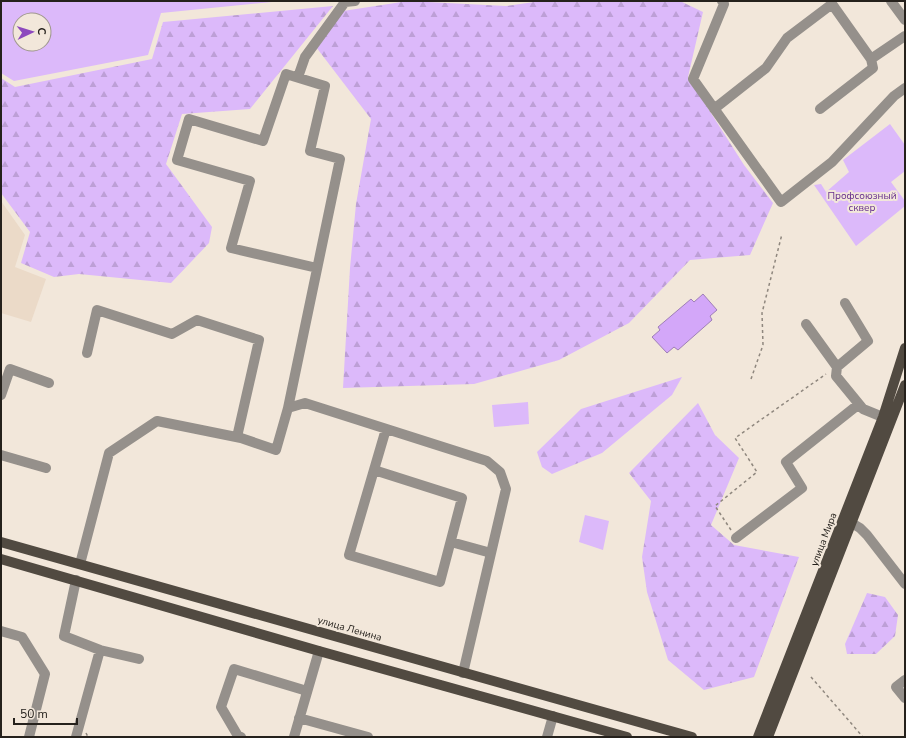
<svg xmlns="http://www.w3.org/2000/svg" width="906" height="738" font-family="'Nunito Sans',sans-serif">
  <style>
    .built { fill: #ebdac8 }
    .forest { fill: url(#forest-firs) }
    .green { fill: #dcb9fa; fill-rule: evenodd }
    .water { fill: #d3a7f9; stroke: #9f7fb7 }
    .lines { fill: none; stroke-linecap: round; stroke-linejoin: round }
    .path { stroke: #8f877e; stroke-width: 1.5; stroke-dasharray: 3 3; stroke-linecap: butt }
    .minor { stroke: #95908b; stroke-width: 10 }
    .major { stroke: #514a41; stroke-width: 10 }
    .labels { text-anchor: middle; stroke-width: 4; stroke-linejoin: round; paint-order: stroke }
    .park-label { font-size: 10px; fill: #67308d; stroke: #f2e7da }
    .street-label { font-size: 10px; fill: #25211c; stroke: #f2e7da }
  </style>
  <defs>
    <pattern id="forest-firs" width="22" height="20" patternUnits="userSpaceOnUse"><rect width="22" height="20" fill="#dcb9fa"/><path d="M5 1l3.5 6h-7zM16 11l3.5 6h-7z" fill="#bd9fd6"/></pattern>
  </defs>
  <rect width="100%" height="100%" fill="#f2e7da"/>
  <path class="built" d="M1,201L25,235L15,267L46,279L31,322L1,313Z"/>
  <path class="forest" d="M408,1L506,6L541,1H680L703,12L688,77L744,165L773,203L750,255L690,260L629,323L559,360L474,384L343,388L350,268L356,204L371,119L316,47L343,11Z
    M333,6L250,109L182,114L166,164L212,227L209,243L171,283L79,274L54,277L21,263L30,232L1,193V78L15,87L152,59L163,22Z
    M682,377L672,395L602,453L552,474L542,467L537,452L581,409Z
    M698,403L715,435L739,458L711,525L734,545L799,557L754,677L704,690L668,660L647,592L642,557L651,501L629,473Z
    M867,593L885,597L898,615L895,636L876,654H847L845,644Z"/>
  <path class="green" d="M1,1H282L161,13L148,55L14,81L1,73ZM20,20H44V44H20Z
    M890,124L905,145V171L891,182L905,201V206L856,246L814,185L821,184L826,192L849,172L843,160Z
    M528,402L529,424L494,427L492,405Z
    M585,515L609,521L603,550L579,542Z"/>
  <path class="water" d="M703,294L717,310L710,316L712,320L678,350L674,347L667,353L652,337L660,330L658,327L691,299L694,302Z"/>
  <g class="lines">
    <path class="path" d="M751,379L763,345L762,313L782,234
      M731,530L715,506L757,472L735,438L826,374
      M811,677L863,737
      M86,733L88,737"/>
    <path class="minor" d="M722,1L724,4L693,79L781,202L832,162L894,96L905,88
      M891,1L905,20
      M298,77L305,57L345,2L355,1
      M714,109L766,68L787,38L832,4L871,59
      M820,109L873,68L871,59L905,36
      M806,324L837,367L836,376L863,409L890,420
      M87,353L97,310L172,334L197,320L259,340L237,437
      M837,367L868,341L845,303
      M1,395L10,369L49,383
      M288,408L340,159L310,151L325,86L286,74L263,141L189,119L177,160L250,181L231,248L317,268
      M1,455L46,468
      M374,470L462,498L440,582L349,555L386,429
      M845,519L860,528L867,535L905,584
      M736,538L802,488L786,462L859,404
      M451,542L491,553
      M80,564L109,453L157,421L241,438L276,450L288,408L305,403L487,461L500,472L506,489L463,673
      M76,580L64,636L100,650L76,737
      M1,631L22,637L45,674L29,737
      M100,650L139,659
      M905,680L896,687L905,698
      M299,718L368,737
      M241,737L238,736L221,707L234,669L307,691
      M294,737L319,651
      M547,737L553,716"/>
    <path class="major" d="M1,542L692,737
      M1,559L319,651L627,737
      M758,737L883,417L905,348
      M768,737L905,385"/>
  </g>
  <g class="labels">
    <g class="park-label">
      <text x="862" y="199">Профсоюзный<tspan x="862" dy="12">сквер</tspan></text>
    </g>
    <g class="street-label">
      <text transform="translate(823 539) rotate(-69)" y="4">улица Мира</text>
      <text transform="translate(350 628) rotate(16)" y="4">улица Ленина</text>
    </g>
  </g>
  <rect width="906" height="738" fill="none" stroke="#25211c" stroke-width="4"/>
  <g transform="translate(32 32) rotate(86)"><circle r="19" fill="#f2e7da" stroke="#a0988e"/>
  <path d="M0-3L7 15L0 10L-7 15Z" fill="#8d49be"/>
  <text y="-6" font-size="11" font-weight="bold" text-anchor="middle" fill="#25211c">С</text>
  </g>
  <path d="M14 718v6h63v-6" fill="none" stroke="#25211c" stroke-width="2"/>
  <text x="20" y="718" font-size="12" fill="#25211c" stroke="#f2e7da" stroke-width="3" paint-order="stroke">50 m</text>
</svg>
